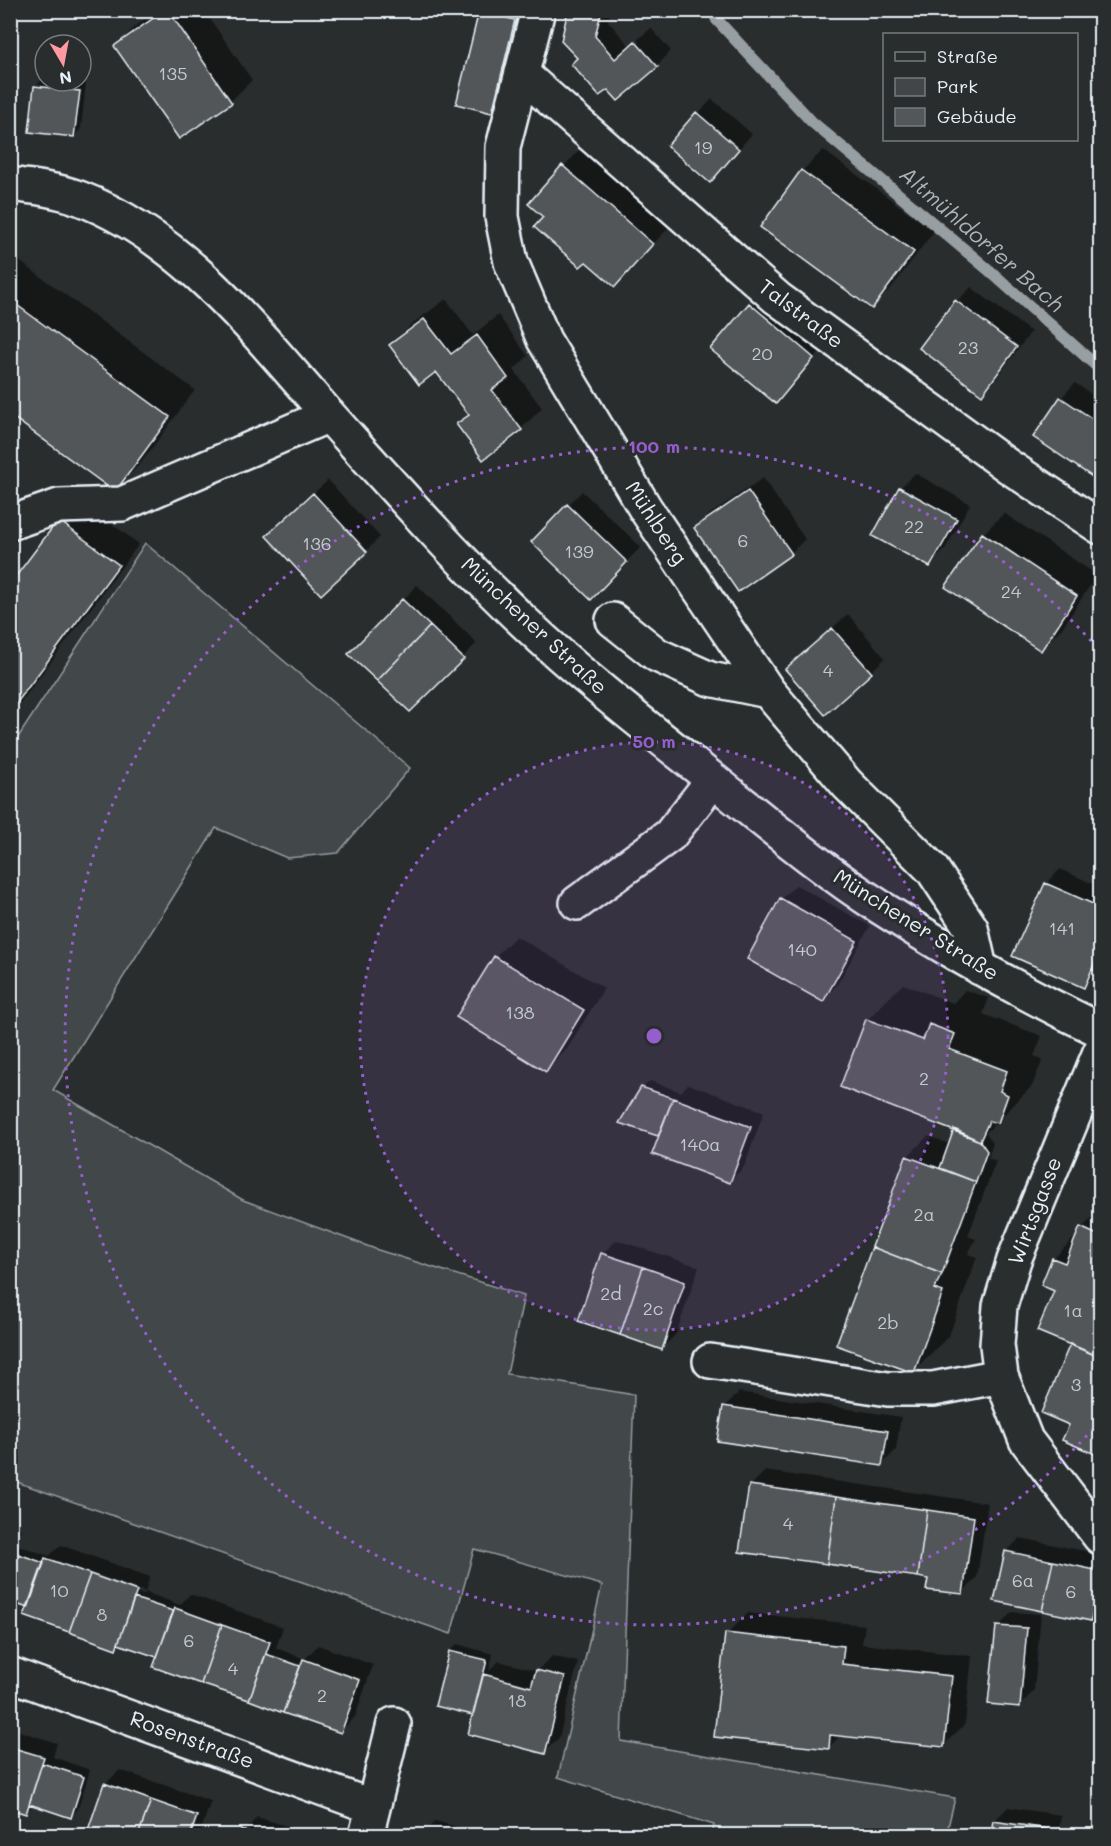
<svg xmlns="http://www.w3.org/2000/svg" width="1111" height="1846" font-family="Mali,sans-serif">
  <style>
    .green { fill: #424648; stroke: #959ca0; stroke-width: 1.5 }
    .shadow { fill: #0007; fill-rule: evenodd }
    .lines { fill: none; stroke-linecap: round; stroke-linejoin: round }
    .stream { stroke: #989fa3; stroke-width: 12 }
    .building { fill: #535759; stroke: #e8f1f8; stroke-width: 1.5 }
    .minor-casing { stroke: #e8f1f8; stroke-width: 38 }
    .minor { stroke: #2a2d2e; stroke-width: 33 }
    .ring { fill: none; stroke: #965dcd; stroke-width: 3; stroke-dasharray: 3 6 }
    .labels { text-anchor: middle; stroke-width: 6; stroke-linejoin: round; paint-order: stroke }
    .number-label { font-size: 18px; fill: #c3cad0 }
    .street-label { font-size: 21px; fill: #e8f1f8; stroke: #2a2d2e }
    .water-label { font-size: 22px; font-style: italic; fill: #acb3b9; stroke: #2a2d2e }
    .centre { fill: #965dcd; stroke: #2a2d2e; stroke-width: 3 }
    .ring-label { font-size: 18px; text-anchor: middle; font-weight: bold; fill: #965dcd; stroke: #2a2d2e; stroke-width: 6; stroke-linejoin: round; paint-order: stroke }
  </style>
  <rect width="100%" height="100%" fill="#2a2d2e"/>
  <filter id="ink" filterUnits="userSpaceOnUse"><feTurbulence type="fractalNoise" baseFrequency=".0167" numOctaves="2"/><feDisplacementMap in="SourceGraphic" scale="12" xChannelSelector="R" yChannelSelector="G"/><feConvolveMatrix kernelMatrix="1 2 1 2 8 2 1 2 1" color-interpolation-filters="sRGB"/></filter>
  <g filter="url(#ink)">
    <path class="green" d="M145,543L410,768L338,853L287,858L216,828L53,1090L243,1200L378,1250L524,1296L507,1374L634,1395L621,1741L955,1798L946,1835H712L714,1825L558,1777L602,1585L474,1549L451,1634L11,1480V748Z"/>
    <path class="shadow" d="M158,10H204L252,80L231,101L180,137L116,46L137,25Z
      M481,10H528L506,97L492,112L457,103Z
      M571,10H611L608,21L630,46L651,28L671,51L657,66L579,58Z
      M43,79L86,84L81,129L74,136L36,86Z
      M712,99L752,134L724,166L669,145Z
      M584,145L673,223L615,285L530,204Z
      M823,150L934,231L893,286L872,307L762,227L802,171Z
      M10,254L195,390L141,463L115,490L10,413Z
      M971,287L1031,332L996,379L981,393L921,348L957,301Z
      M764,289L828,343L776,402L750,304Z
      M446,299L473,335L498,315L528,356L514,370L542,408L521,429L458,424L469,413L436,370L391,345L412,324Z
      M1075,383L1100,400V480L1035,436L1061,398Z
      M915,473L970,504L944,551L929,565L900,488Z
      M763,478L805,539L791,553L696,529L710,514Z
      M328,480L380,537L366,551L283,522Z
      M582,491L641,547L591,598L568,505Z
      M80,500L139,544L10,717V586Z
      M1004,513L1097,575L1062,628L1041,649L983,534Z
      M417,585L477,643L410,710L403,600Z
      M848,614L885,658L871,672L787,669Z
      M1060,869L1100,887V971L1083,986L1046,884Z
      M796,885L870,926L837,985L823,1000L781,899Z
      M516,936L604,988L567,1049L546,1070L495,957Z
      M903,984L953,1003L965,990L989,998L983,1014L1042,1036L1034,1056L1043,1059L1032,1086L986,1133L993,1143L988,1158L996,1161L968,1236L976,1239L968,1254L977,1257L949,1336L913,1371L907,1157L928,1136L950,1144L955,1129L842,1086L868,1019Z
      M650,1081L681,1092L688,1084L764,1112L744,1167L730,1181L662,1130L658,1135L642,1088Z
      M1100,1209V1454L1064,1439L1070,1424L1072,1344L1056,1290L1053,1259L1074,1238L1077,1239L1082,1228Z
      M617,1240L699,1267L676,1334L662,1348L602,1254Z
      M739,1392L901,1417L896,1450L882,1464L724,1407Z
      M765,1471L988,1503L977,1578L962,1593L930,1577L751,1485Z
      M10,1525L21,1529L15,1544L49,1556L61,1545L150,1577L145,1592L180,1605L190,1594L283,1627L276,1648L305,1659L318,1645L373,1665L355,1717L340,1732L155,1666L159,1656L121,1643L116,1648L10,1600ZM52,1559L145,1592L144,1595L52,1562ZM273,1655L307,1667L306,1670L273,1658Z
      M1020,1538L1100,1554V1608L1090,1619L1006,1552Z
      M1012,1612L1041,1614L1034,1691L1020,1705L998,1627Z
      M748,1613L865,1625L862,1644L972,1656L965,1724L944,1745L841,1735L828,1748L727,1634Z
      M457,1644L493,1654L489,1671L499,1661L537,1671L552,1656L578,1662L559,1738L544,1752L476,1710L450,1651ZM493,1675L539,1688L538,1691L493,1678Z
      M10,1728L57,1743L53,1757L90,1770L78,1809L71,1816L34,1804L25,1813L10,1808Z
      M120,1770L211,1801L199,1836H90L105,1784Z
      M1008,1807L1061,1815L1058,1836H992L994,1821Z
      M257,1817L317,1835L316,1836H241Z
      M435,1821L491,1836H399L405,1829L423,1834Z
      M574,1829L599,1836H568Z"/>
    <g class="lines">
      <path class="stream" d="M713,10L717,20L812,122L990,271L1100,369"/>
    </g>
    <path class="building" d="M165,10H168L232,103L179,139L114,46Z
      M568,10H602L595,36L615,59L635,41L658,67L618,101L608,90L599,96L571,64L577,58L561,41Z
      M479,11L515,20L492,113L456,104Z
      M34,86L80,91L74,137L29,132Z
      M696,112L739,149L710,183L667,146Z
      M562,165L653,244L615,287L586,262L580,267L534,227L543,217L528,204Z
      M801,170L914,252L872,309L760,227Z
      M10,300L170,417L115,492L10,415Z
      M955,300L1017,347L982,395L919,348Z
      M749,303L814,358L776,404L710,349Z
      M424,319L451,354L477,335L508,378L492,390L522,430L483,460L456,424L469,415L436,372L419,385L389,345Z
      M1060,397L1100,424V482L1033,437Z
      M899,487L957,519L930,567L872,536Z
      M748,491L792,554L738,592L694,528Z
      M313,493L367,552L321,595L266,536Z
      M567,504L627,562L591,600L531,542Z
      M58,520L119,565L10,712V584Z
      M982,533L1077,596L1041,651L945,587Z
      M402,599L430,626L377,681L348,654Z
      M430,626L464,659L410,712L377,681Z
      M832,628L872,673L825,715L785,669Z
      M1045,883L1100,907V951L1084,988L1012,956Z
      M780,898L857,941L823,1002L747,959Z
      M1100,951V973L1092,969Z
      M494,956L584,1010L546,1072L456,1017Z
      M866,1019L923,1040L929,1024L955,1034L949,1049L1007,1071L1000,1091L1008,1095L998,1123L989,1121L980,1141L840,1087Z
      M641,1087L673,1098L658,1136L619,1123Z
      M673,1098L751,1127L730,1183L652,1154Z
      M954,1129L980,1141L987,1151L976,1182L940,1168Z
      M906,1156L976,1182L942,1274L872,1247Z
      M1100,1183V1207L1093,1203Z
      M1080,1227L1100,1236V1348L1097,1356L1037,1331L1054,1291L1041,1285L1052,1258L1065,1263Z
      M872,1247L942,1274L934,1289L943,1292L914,1373L836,1345Z
      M601,1253L643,1267L620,1335L578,1321Z
      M643,1267L685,1282L662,1350L620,1335Z
      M1070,1344L1100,1357V1456L1062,1440L1069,1425L1041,1413Z
      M723,1406L888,1431L882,1466L717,1441Z
      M749,1485L836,1497L827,1564L739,1552Z
      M836,1497L927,1510L918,1577L827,1564Z
      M927,1510L974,1517L963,1594L926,1590L928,1579L918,1577Z
      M10,1551L44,1563L28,1608L10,1602Z
      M1005,1551L1053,1561L1042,1611L994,1601Z
      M45,1558L90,1574L69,1632L24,1616Z
      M1053,1561L1100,1571L1091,1621L1042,1611Z
      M90,1574L137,1591L116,1649L69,1632Z
      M134,1598L173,1611L157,1657L118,1644Z
      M175,1608L222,1625L201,1684L153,1667Z
      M222,1625L270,1642L249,1700L201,1684Z
      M996,1626L1027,1628L1020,1707L988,1704Z
      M725,1633L844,1646L842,1664L952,1676L944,1747L830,1735L829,1749L714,1737Z
      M449,1651L487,1660L473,1715L435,1706Z
      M266,1654L300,1666L283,1713L249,1700Z
      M303,1659L360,1680L341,1733L283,1713Z
      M536,1670L565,1677L545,1754L468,1734L483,1674L531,1687Z
      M10,1747L44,1757L26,1814L10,1809Z
      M42,1763L84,1777L71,1818L29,1804Z
      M104,1783L151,1800L138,1836H86Z
      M151,1800L197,1816L190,1836H138Z
      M993,1821L1048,1829L1047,1836H990Z
      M241,1830L258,1836H239Z"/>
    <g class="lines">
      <defs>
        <path id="minor" d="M538,10L503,147L502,217L511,262L544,340L645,508L768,691L847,784L932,869L971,928L980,968
          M522,74L777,298L1008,466L1100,527
          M10,184C34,187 57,190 79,198C183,237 255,332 326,412C390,483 454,556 524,622C583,678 648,728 712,779C767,823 821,869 880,907C951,953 1024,994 1100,1030
          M10,523L59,506L122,504L329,415
          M613,620L657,655L710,679L768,691
          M577,903L670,835L713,780
          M1100,1052L1014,1260L1000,1306L997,1345L1001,1376L1026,1440L1100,1537
          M710,1361L888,1389H933L1001,1376
          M10,1674L373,1807
          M366,1836L394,1724"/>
      </defs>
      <use href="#minor" class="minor-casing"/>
      <use href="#minor" class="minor"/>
    </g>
  </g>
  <circle cx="654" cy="1036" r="294" fill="#965dcd" fill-opacity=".12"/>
  <g class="ring">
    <circle cx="654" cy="1036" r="294"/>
    <path d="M1099 1422A589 589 0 1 1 1099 650"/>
  </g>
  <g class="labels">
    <g class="number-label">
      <text x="173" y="80">135</text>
      <text x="703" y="154">19</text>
      <text x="968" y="354">23</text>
      <text x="762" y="360">20</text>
      <text x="914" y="533">22</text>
      <text x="743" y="547">6</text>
      <text x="317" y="550">136</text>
      <text x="579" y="558">139</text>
      <text x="1011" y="598">24</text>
      <text x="828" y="677">4</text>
      <text x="1062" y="935">141</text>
      <text x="802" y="956">140</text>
      <text x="520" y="1019">138</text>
      <text x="924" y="1085">2</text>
      <text x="700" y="1151">140a</text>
      <text x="924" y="1221">2a</text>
      <text x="611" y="1300">2d</text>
      <text x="653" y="1315">2c</text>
      <text x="1073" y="1317">1a</text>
      <text x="888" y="1329">2b</text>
      <text x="1076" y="1391">3</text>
      <text x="788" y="1530">4</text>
      <text x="1023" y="1587">6a</text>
      <text x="59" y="1597">10</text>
      <text x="1071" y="1598">6</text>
      <text x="102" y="1621">8</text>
      <text x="189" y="1647">6</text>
      <text x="233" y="1675">4</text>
      <text x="322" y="1702">2</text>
      <text x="517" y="1707">18</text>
    </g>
    <g class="street-label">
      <text transform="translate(801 314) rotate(37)" y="7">Talstraße</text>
      <text transform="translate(656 523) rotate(57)" y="7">Mühlberg</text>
      <text transform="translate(534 626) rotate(43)" y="7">Münchener Straße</text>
      <text transform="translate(916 925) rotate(32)" y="7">Münchener Straße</text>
      <text transform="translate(1035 1211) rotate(-69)" y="7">Wirtsgasse</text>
      <text transform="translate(192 1740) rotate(20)" y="7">Rosenstraße</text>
    </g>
    <g class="water-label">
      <text transform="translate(982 239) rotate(41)" y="8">Altmühldorfer Bach</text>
    </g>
  </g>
  <circle cx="654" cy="1036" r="9" class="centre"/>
  <g class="ring-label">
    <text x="654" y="453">100 m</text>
    <text x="654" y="748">50 m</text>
  </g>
  <rect width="1111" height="1846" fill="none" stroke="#2a2d2e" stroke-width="36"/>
  <rect x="18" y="18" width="1075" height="1810" fill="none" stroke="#e8f1f8" stroke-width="2" filter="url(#ink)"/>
  <rect x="883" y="33" width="195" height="108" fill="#2a2d2e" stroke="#767b7f" stroke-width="1.5"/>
  <rect x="895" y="52" width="30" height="9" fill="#2a2d2e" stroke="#767b7f" stroke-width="1.5"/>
  <text x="937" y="63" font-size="18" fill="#e8f1f8">Straße</text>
  <rect x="895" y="78" width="30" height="18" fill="#424648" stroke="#767b7f" stroke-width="1.5"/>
  <text x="937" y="93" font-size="18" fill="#e8f1f8">Park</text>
  <rect x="895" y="108" width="30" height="18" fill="#535759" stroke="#767b7f" stroke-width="1.5"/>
  <text x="937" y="123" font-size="18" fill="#e8f1f8">Gebäude</text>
  <g transform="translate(63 63) rotate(170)"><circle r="28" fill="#2a2d2e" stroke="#767b7f" stroke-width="1.5"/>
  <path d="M0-4.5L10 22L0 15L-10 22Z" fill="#ff9aa2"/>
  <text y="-9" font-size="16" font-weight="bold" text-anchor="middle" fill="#e8f1f8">N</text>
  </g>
</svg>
